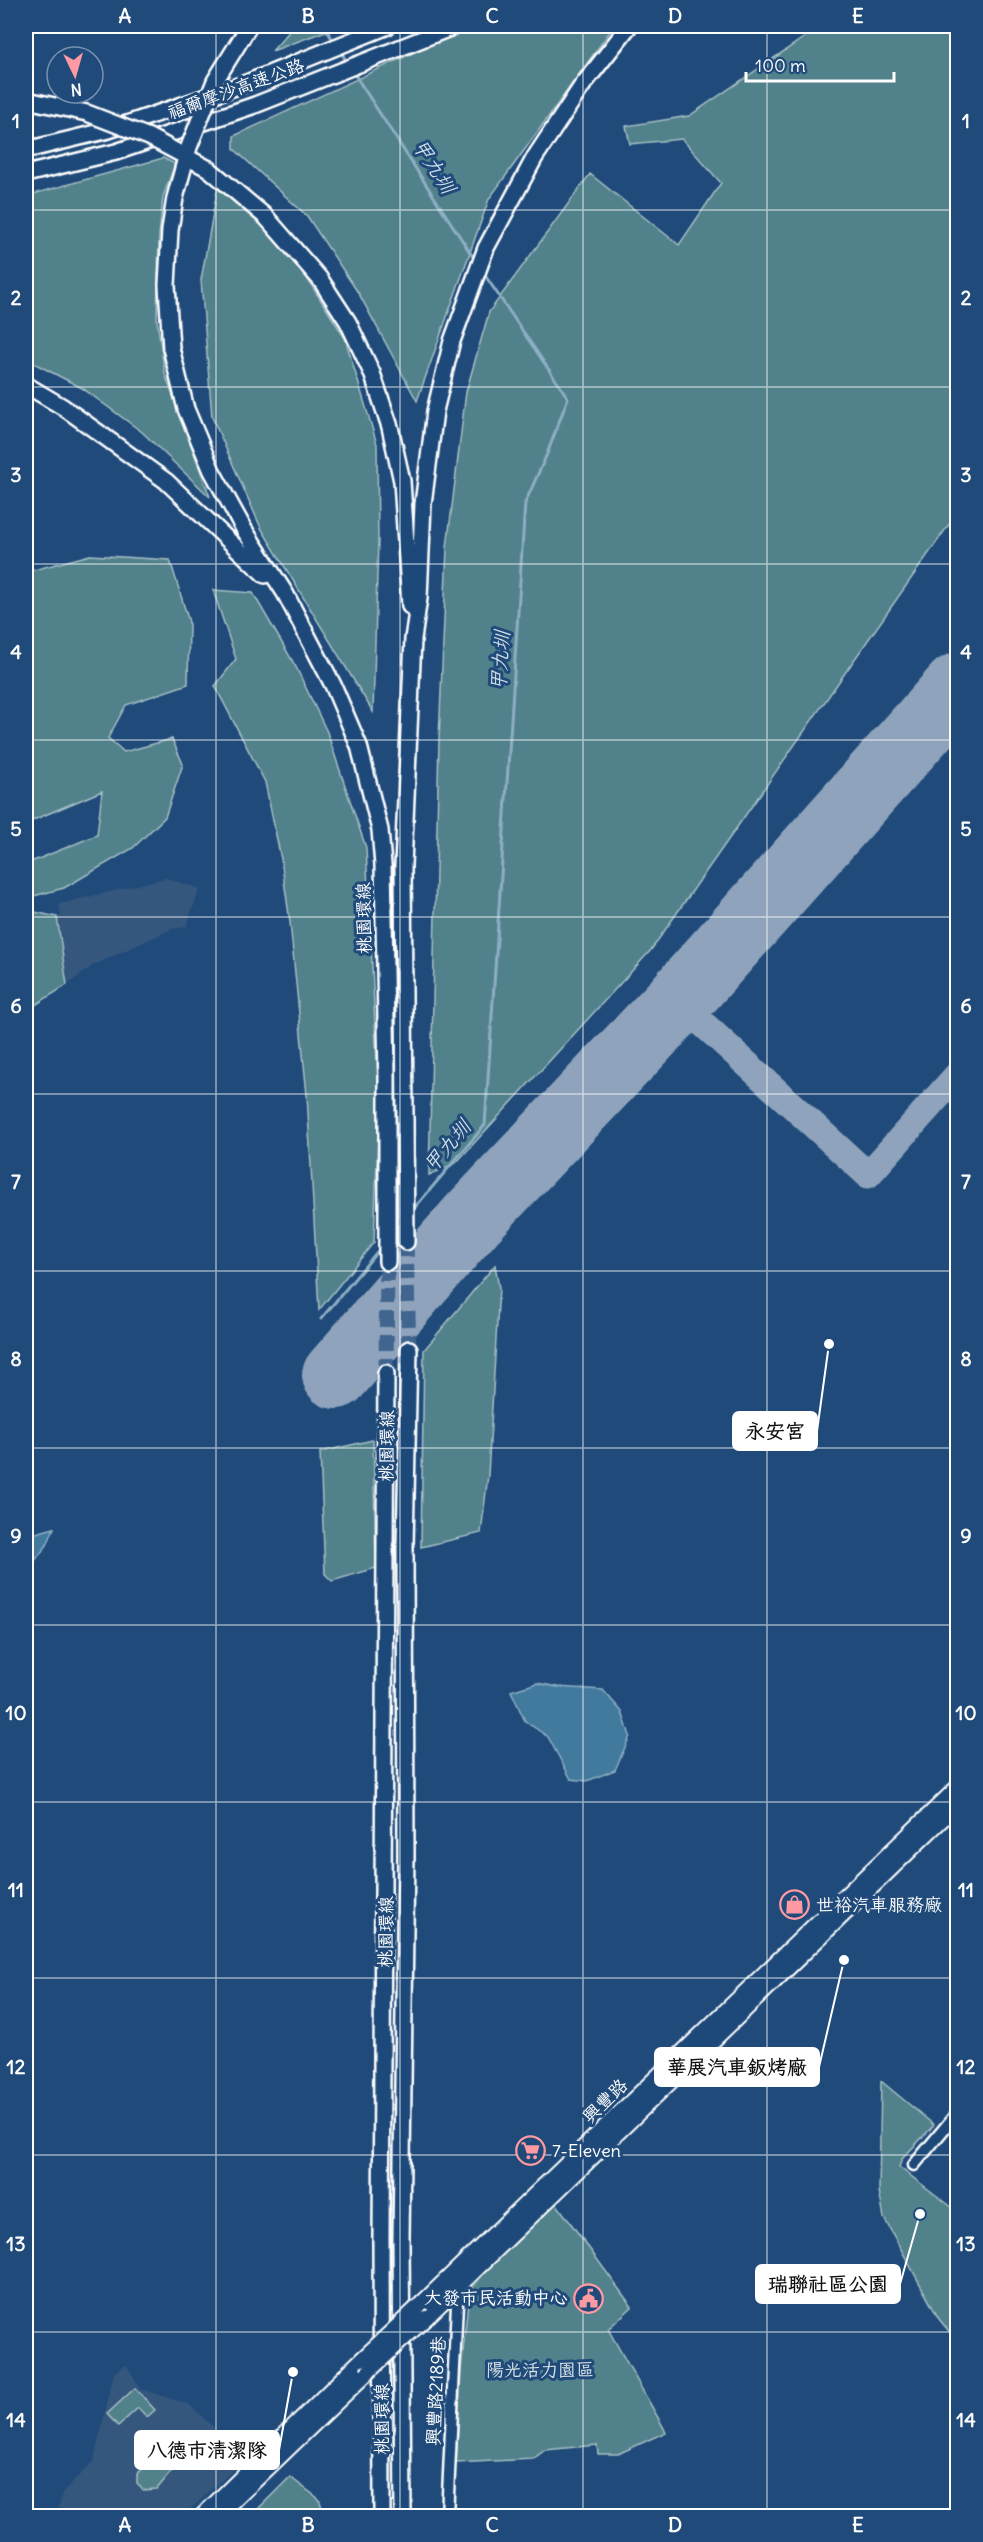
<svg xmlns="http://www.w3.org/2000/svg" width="983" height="2542" font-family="Delius,'LXGW WenKai TC',sans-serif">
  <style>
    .built { fill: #34577d }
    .green { fill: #51818b; stroke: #a8c0c5; stroke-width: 1.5 }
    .water { fill: #427a9e; stroke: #8eafc5; stroke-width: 1.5 }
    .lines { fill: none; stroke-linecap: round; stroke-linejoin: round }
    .stream { stroke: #8eafc5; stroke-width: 3 }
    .taxiway { stroke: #8fa4bc; stroke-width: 27 }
    .runway { stroke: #8fa4bc; stroke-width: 68 }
    .highway-tunnel { stroke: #41658e; stroke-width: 15; stroke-dasharray: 15 8; stroke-linecap: butt }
    .minor-casing { stroke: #fff; stroke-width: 15 }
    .major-casing { stroke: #fff; stroke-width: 18 }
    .highway-casing { stroke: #fff; stroke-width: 20 }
    .minor { stroke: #1f4a7a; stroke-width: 10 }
    .major { stroke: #1f4a7a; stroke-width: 14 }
    .highway { stroke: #1f4a7a; stroke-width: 15 }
    .major-bridge-casing { stroke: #fff; stroke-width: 18; stroke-linecap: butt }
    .highway-bridge-casing { stroke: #fff; stroke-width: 20; stroke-linecap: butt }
    .major-bridge { stroke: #1f4a7a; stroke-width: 14 }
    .highway-bridge { stroke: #1f4a7a; stroke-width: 15 }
    .grid { fill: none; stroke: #fff; stroke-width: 1.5; stroke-opacity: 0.55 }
    .labels { text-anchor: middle; stroke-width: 6; stroke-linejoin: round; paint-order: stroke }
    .street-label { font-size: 18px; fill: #fff; stroke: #1f4a7a }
    .poi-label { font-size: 18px; fill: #fff; stroke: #1f4a7a; text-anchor: start }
    .park-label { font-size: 18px; fill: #d4e0e2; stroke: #1f4a7a }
    .water-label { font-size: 20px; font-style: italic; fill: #d0dee7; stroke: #1f4a7a }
    .leader { fill: none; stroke: #fff; stroke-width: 2 }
    .callout-dot { fill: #fff; stroke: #1f4a7a; stroke-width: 2 }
    .callout { fill: #fff; stroke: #fff; stroke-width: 2 }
    .callout-label { font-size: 20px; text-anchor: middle; font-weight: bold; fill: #111 }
    .neatline { fill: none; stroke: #fff; stroke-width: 2 }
    .grid-label { font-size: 20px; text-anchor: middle; font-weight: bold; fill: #fff }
  </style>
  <rect width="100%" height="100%" fill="#1f4a7a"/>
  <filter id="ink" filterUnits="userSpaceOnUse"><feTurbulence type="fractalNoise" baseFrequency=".0167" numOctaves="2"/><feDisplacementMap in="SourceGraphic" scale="12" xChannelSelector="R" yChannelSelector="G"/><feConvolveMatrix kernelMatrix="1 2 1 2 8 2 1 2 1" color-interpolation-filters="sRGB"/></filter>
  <g filter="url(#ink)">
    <path class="built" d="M166,878L200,889L186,927L172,929L94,965L67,985L57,917L61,916L59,904Z
      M126,2364L141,2389L190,2405L246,2458L183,2516H56L62,2494L94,2460L114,2373Z"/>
    <path class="green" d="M294,26H339L272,51Z
      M471,26H614L489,199L417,401L359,294L307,216L234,149V136Z
      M821,26H957V513L651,950L456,1163L429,1175L439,740L447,547L466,392L489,312L590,174L679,245L721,183L682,139L630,144L626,126L689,116Z
      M163,158L175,164L163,197L159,236L157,320L165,374L210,497L142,432L82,388L26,359V196Z
      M219,180L271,222L345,338L377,444L378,541L373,712L261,528L212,417L201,280Z
      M90,555L170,560L189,622L188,684L126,705L108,738L124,752L172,739L183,764L165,817L133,848L64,888L26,898V864L97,835L102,791L26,823V572Z
      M213,590L253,593L296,667L327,732L366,848L379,1103L374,1242L319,1310L307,1095L290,922L281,859L265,782L215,686L236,659Z
      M26,910L57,917L67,985L26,1011Z
      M495,1265L499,1288L488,1475L481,1533L421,1547L424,1350Z
      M373,1440L376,1568L332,1581L325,1574L320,1452Z
      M881,2081L934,2125L902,2159L899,2167L957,2211V2341L939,2319L884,2218L879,2191Z
      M556,2203L632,2307L608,2329L666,2432L618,2454H598L597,2445L545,2450L533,2459L456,2463L461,2371L469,2292L488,2268Z
      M135,2388L155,2410L147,2417L138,2408L118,2426L107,2414Z
      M159,2453H165L172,2458L175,2467L157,2489L143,2490L137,2484V2474Z
      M290,2477L319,2499L325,2516H261L256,2511Z"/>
    <path class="water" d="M54,1528L47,1545L26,1572V1534L29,1535Z
      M537,1683L558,1687L603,1690L622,1712L630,1736L615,1770L587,1781L571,1779L548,1737L525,1721L511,1691Z"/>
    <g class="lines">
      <path class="stream" d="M324,26L335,43
        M341,52L348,64
        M353,72L475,260
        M411,1212L485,1125L525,503L547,454L568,398L482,271
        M321,1319L381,1247"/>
      <path class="taxiway" d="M678,1001L868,1175L958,1074"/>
      <path class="runway" d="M336,1375L472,1219L678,1001L958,687"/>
      <path class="highway-tunnel" d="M406,1242L409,1349
        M386,1373L387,1262"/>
      <defs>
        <path id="minor" d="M914,2165L958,2112
          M447,2516L458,2283"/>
        <path id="major" d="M422,2303L958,1787
          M426,2318L958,1804
          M202,2516L362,2359
          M218,2516L366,2374"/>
        <path id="highway" d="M26,150L109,130L244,84L388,26
          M209,169L266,217L320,279L348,322L372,373L390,427L402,481L410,606
          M26,174L116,152L255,105L455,26
          M171,348L186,409L212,471L245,531L285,593L333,685L359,746L380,830L383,865L387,1076V1262
          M26,385L63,407L166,481L265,575
          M406,1242L403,866L413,639L419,598L423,504L435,411L452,341L486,248L535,157L582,86L629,26
          M382,2516L381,2239L386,1373
          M403,2516L401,2238L406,1855L405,1547L409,1349"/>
      </defs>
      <use href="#minor" class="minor-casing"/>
      <use href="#major" class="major-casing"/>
      <use href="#highway" class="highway-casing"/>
      <use href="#minor" class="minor"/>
      <use href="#major" class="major"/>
      <use href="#highway" class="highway"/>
      <defs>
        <path id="major-bridge" d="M362,2359L422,2303
          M366,2374L426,2318"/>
        <path id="highway-bridge" d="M27,100L87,113L149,137L209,169
          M171,348L167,285L170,230L175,198L189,147L215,81L249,26"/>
      </defs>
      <use href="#major-bridge" class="major-bridge-casing"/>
      <use href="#highway-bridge" class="highway-bridge-casing"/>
      <use href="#major-bridge" class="major-bridge"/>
      <use href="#highway-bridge" class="highway-bridge"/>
    </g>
  </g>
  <path class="grid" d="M216,26V2516M400,26V2516M583,26V2516M767,26V2516M26,210H958M26,387H958M26,564H958M26,740H958M26,917H958M26,1094H958M26,1271H958M26,1448H958M26,1625H958M26,1802H958M26,1978H958M26,2155H958M26,2332H958"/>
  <defs>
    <symbol id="shop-ring" viewBox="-11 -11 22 22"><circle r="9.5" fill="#1f4a7a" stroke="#ff9aa2" stroke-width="1.5"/><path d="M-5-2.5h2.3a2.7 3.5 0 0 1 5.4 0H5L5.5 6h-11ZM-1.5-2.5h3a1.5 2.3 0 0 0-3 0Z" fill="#ff9aa2"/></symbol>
    <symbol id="supermarket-ring" viewBox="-11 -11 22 22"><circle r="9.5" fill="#1f4a7a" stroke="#ff9aa2" stroke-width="1.5"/><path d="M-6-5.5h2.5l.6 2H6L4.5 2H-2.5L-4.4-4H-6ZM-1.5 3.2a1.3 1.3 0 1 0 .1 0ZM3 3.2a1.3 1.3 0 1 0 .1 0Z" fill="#ff9aa2"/></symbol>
    <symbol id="civic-ring" viewBox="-11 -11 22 22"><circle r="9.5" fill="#1f4a7a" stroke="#ff9aa2" stroke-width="1.5"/><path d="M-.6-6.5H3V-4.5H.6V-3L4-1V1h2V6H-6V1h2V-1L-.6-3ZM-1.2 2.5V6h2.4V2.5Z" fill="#ff9aa2"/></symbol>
  </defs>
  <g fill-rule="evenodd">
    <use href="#shop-ring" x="778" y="1888" width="33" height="33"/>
    <use href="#supermarket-ring" x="514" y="2134" width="33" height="33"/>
    <use href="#civic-ring" x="572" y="2282" width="33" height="33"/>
  </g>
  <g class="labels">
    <g class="street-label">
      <text transform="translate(236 89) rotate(-20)" y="6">福爾摩沙高速公路</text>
      <text transform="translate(364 918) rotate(-91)" y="6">桃園環線</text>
      <text transform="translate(387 1446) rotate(-89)" y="6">桃園環線</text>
      <text transform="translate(386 1932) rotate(-89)" y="6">桃園環線</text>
      <text transform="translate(605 2101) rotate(-44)" y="6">興豐路</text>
      <text transform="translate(436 2391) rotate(-87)" y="6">興豐路2189巷</text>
      <text transform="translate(382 2419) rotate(-90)" y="6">桃園環線</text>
    </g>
    <g class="poi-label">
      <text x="816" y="1911">世裕汽車服務廠</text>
      <text x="552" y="2157">7-Eleven</text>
      <text x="568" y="2304" text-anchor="end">大發市民活動中心</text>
    </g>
    <g class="park-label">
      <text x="540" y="2376">陽光活力園區</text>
    </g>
    <g class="water-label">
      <text transform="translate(434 166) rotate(57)" y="7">甲九圳</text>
      <text transform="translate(500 661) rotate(-86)" y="7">甲九圳</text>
      <text transform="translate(447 1146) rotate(-50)" y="7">甲九圳</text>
    </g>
  </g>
  <path class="leader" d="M829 1344L817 1431M844 1960L819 2067M920 2214L900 2284M293 2372L279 2450"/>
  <g class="callout-dot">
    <circle cx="829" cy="1344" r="6"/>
    <circle cx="844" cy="1960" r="6"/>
    <circle cx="920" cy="2214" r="6"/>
    <circle cx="293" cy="2372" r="6"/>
  </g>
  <g class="callout">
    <rect x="733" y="1412" width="84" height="38" rx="6"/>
    <rect x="655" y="2048" width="164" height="38" rx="6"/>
    <rect x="756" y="2265" width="144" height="38" rx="6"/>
    <rect x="135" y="2431" width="144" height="38" rx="6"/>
  </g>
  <g class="callout-label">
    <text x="775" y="1438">永安宮</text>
    <text x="737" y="2074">華展汽車鈑烤廠</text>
    <text x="828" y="2291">瑞聯社區公園</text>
    <text x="207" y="2457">八德市清潔隊</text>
  </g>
  <rect width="983" height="2542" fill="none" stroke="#1f4a7a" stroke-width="66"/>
  <g transform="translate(75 75) rotate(175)"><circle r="28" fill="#1f4a7a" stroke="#7992af" stroke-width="1.5"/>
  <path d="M0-4.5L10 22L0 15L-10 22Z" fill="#ff9aa2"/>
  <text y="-9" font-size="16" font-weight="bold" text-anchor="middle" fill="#ffffff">N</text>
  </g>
  <path d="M746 72v9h148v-9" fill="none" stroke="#ffffff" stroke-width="3"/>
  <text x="755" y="72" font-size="18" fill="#ffffff" stroke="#1f4a7a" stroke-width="4.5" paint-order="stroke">100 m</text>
  <rect x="33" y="33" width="917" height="2476" class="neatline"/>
  <g class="grid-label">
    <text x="125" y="23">A</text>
    <text x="308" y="23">B</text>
    <text x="492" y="23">C</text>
    <text x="675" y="23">D</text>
    <text x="858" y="23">E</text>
    <text x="16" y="128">1</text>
    <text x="966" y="128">1</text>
    <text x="16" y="305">2</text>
    <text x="966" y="305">2</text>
    <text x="16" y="482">3</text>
    <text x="966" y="482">3</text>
    <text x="16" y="659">4</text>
    <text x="966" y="659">4</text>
    <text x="16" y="836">5</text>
    <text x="966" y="836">5</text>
    <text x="16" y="1013">6</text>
    <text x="966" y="1013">6</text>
    <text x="16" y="1189">7</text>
    <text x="966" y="1189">7</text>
    <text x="16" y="1366">8</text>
    <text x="966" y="1366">8</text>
    <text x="16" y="1543">9</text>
    <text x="966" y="1543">9</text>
    <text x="16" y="1720">10</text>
    <text x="966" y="1720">10</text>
    <text x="16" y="1897">11</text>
    <text x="966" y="1897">11</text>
    <text x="16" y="2074">12</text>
    <text x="966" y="2074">12</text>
    <text x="16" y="2251">13</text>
    <text x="966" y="2251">13</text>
    <text x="16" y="2427">14</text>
    <text x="966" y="2427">14</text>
    <text x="125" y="2532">A</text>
    <text x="308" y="2532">B</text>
    <text x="492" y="2532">C</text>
    <text x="675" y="2532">D</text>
    <text x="858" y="2532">E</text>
  </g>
</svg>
